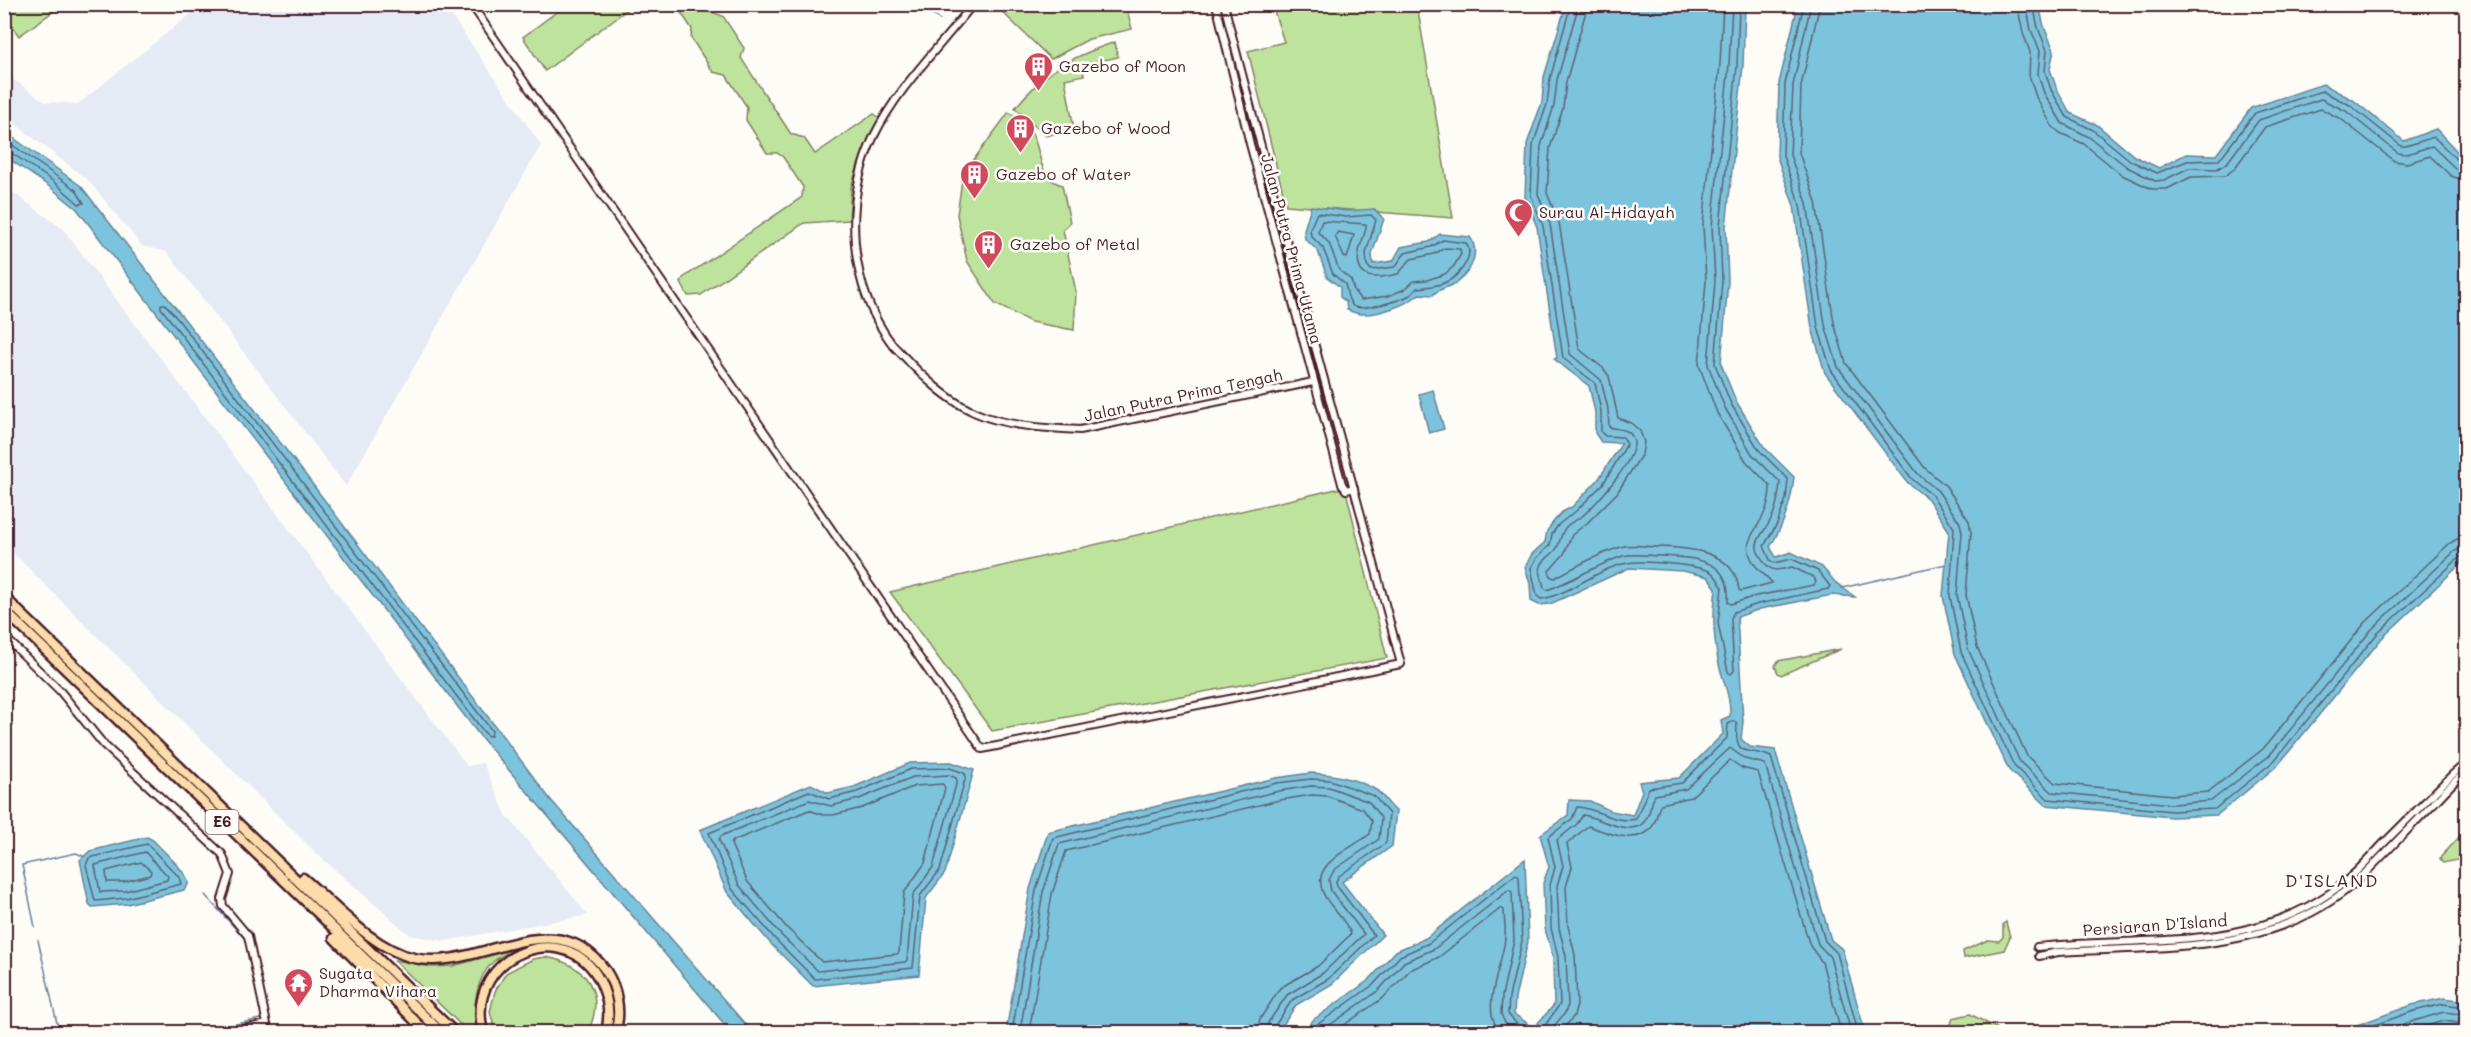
<svg xmlns="http://www.w3.org/2000/svg" width="2471" height="1037" font-family="Mali,sans-serif">
  <style>
    .built { fill: #e5eaf5 }
    .green { fill: #bee39d; stroke: #848164; stroke-width: 1.5 }
    .water { fill: #7cc4dd; stroke: #688296; stroke-width: 1.5 }
    .lines { fill: none; stroke-linecap: round; stroke-linejoin: round }
    .shore { stroke: #5e6172; stroke-width: 1.5 }
    .stream { stroke: #688296; stroke-width: 1.5 }
    .secondary-casing { stroke: #4a1f2b; stroke-width: 10 }
    .highway-casing { stroke: #4a1f2b; stroke-width: 13 }
    .secondary { stroke: #fdfcf7; stroke-width: 6 }
    .highway { stroke: #fddcac; stroke-width: 8 }
    .labels { text-anchor: middle; stroke-width: 5; stroke-linejoin: round; paint-order: stroke }
    .shield { fill: #fdfcf7; stroke: #806168; stroke-width: 1.5 }
    .shield-label { font-size: 15px; font-weight: bold; fill: #4a1f2b }
    .poi-label { font-size: 16px; fill: #4a1f2b; stroke: #fdfcf7; text-anchor: start }
    .street-label { font-size: 16px; fill: #4a1f2b; stroke: #fdfcf7 }
    .neighbourhood-label { font-size: 18px; letter-spacing: 1.5px; fill: #4a1f2b; stroke: #fdfcf7 }
  </style>
  <rect width="100%" height="100%" fill="#fdfcf7"/>
  <filter id="ink" filterUnits="userSpaceOnUse"><feTurbulence type="fractalNoise" baseFrequency=".0167" numOctaves="2"/><feDisplacementMap in="SourceGraphic" scale="12" xChannelSelector="R" yChannelSelector="G"/><feConvolveMatrix kernelMatrix="1 2 1 2 8 2 1 2 1" color-interpolation-filters="sRGB"/></filter>
  <g filter="url(#ink)">
    <path class="built" d="M202,5H444L541,145L346,486L167,252L142,246L88,180L5,116V85L10,77L45,102L78,104Z
      M4,186L63,229L467,766L483,763L506,815L588,915L444,941L410,935L316,853L5,545Z"/>
    <path class="green" d="M5,4H62V5L19,36L5,17Z
      M566,5H633L545,71L523,37Z
      M676,5H702L706,10L723,16L744,48L741,58L791,134L804,138L815,154L874,114L880,118L862,154L851,187L849,220L804,223L701,295L688,296L681,283L683,278L802,197L803,187L783,157L777,153H767L746,120L747,107L726,75L713,72L691,38L692,29Z
      M995,5H1131L1126,6L1132,29L1089,39L1051,59Z
      M1272,5H1417L1453,218L1286,205L1248,51L1284,42Z
      M1115,42L1118,57L1082,65L1084,75L1065,79L1074,129L1046,136L1015,108C1046,70 1069,58 1115,42Z
      M1009,112C1016,117 1025,122 1030,130C1043,150 1036,178 1062,185L1070,222L1063,230L1076,292L1074,330L1031,322L995,304L967,261L957,215L962,180L975,158Z
      M1345,487L1387,658L992,731L890,592Z
      M1841,649L1781,675L1778,673L1775,666L1778,661Z
      M2463,833H2466V858L2443,863L2441,861L2440,858Z
      M2006,922L2010,937L2004,950L1964,958L1963,951L1988,940L1999,941L2003,937V924Z
      M515,949C508,953 500,956 494,961C475,978 471,1010 479,1032H468L394,960L432,967L453,966Z
      M545,957C587,964 606,993 588,1032H496L490,1012L495,991L506,973L533,959Z
      M1970,1014L1998,1029L1999,1032H1954L1951,1024L1953,1018Z"/>
    <path class="water" d="M1566,5H1745L1743,66L1726,227L1728,281L1721,364L1736,401L1764,447L1794,477C1791,504 1784,524 1770,547L1776,557L1791,552L1822,567L1835,582L1855,597L1832,595L1760,609L1737,617L1743,721L1741,739L1750,747L1775,750L1831,940L1842,949L1865,1032H1541L1538,1023L1554,1005L1553,957L1545,929L1543,883L1549,867L1540,835L1568,815L1569,800L1590,801L1611,811L1633,815L1642,791L1639,782L1679,778L1723,734L1721,720L1730,716C1731,696 1722,679 1718,660C1713,634 1713,614 1716,588L1708,577L1683,571L1629,568L1550,604L1539,605L1531,601L1530,584L1525,567L1532,554L1545,542L1547,531L1554,521L1562,512L1572,507L1598,480L1622,443L1601,442L1595,433V412L1589,386L1554,359L1557,358L1537,227L1525,197L1527,144L1542,102L1544,77Z
      M1798,5H2039L2044,27L2054,50L2050,69L2056,87L2070,113L2097,125L2134,156L2159,168L2186,154L2216,155L2251,108L2323,84L2353,100L2404,141L2436,129L2466,161V559L2382,638L2278,765L2217,815L2172,817L2046,805L2009,770L1955,654L1943,596L1949,531L1928,499L1908,483L1825,373L1812,328L1794,206L1777,157L1779,83Z
      M5,132L81,186L307,477L550,799L752,1032H731L480,736L77,209L50,187L5,156Z
      M1311,206L1347,211L1374,209L1384,219L1372,254L1373,264L1393,261L1401,247L1429,242L1440,234L1470,237C1482,255 1468,278 1450,286C1443,289 1438,289 1433,295L1419,294C1408,305 1377,315 1361,314C1356,314 1351,311 1347,310L1346,302L1340,297V287L1327,277L1318,251L1305,239L1304,230Z
      M1433,390L1444,429L1429,433L1419,394Z
      M951,762L974,770L945,873L926,898L919,975L813,986L771,944L727,892L700,830L811,784L828,793L854,787L910,763Z
      M1311,773C1332,774 1357,779 1376,790C1383,794 1388,805 1396,811L1392,846L1342,882L1383,935L1332,984L1296,1005L1279,1031L1006,1032L1030,889L1048,832L1276,778Z
      M147,837L153,840C160,848 188,873 188,882C189,886 186,887 184,890L127,904L92,907L89,904L80,860L90,851Z
      M1525,859L1528,941L1515,998L1514,1014L1527,1023L1531,1032H1304L1313,1020L1369,980L1396,951L1426,938Z
      M2444,998L2466,1001V1032H2338L2412,1005Z"/>
    <g class="lines">
      <path class="shore" d="M1571,4L1550,79L1547,104L1533,145L1531,195L1543,226L1563,358L1595,383L1601,411V432L1605,436L1623,437L1627,444L1603,484L1576,511L1559,524L1552,534L1550,545L1537,558L1531,568L1537,596L1541,599C1572,594 1597,568 1628,563C1641,560 1700,565 1711,572C1716,575 1719,582 1722,587L1718,623L1728,672L1731,674L1734,671L1731,618L1734,612L1758,604L1828,589L1830,586L1818,571L1792,559L1774,563L1770,560L1764,546L1777,524L1786,499L1788,479L1759,450L1731,404L1715,364L1722,281L1720,226L1737,66L1739,4
        M1579,4L1557,80L1554,106L1541,146L1538,194L1550,224L1570,354L1601,380L1608,409L1609,427C1617,430 1628,427 1633,438C1641,455 1595,506 1581,517C1576,521 1570,522 1566,527C1560,534 1561,541 1557,548C1553,555 1544,558 1541,566C1538,572 1543,581 1544,588L1547,590C1573,581 1596,565 1623,556C1634,553 1649,556 1660,556C1694,558 1732,558 1728,602L1731,604L1756,596L1814,585L1816,582L1813,577L1792,567C1777,571 1769,573 1761,557C1758,553 1756,549 1757,544C1759,536 1765,530 1769,523C1776,511 1779,496 1780,482L1752,454L1725,408L1708,365L1715,281L1712,226L1729,65L1732,4
        M1588,4L1566,82L1563,108L1550,148L1547,193L1559,222L1579,349L1603,368L1609,376L1618,418L1631,423L1640,431L1644,442L1642,454L1617,493L1587,523L1572,535L1564,554L1549,571L1551,577L1555,578C1576,566 1598,554 1621,547C1631,544 1643,546 1653,547C1685,548 1735,548 1739,590L1741,591L1772,583C1767,575 1757,572 1751,558C1743,542 1755,532 1762,518C1767,509 1770,497 1770,486L1746,461L1717,413L1699,365L1706,281L1703,225L1720,64L1723,4
        M1804,4L1785,84L1783,156L1800,205L1818,327L1831,370L1912,479L1932,495L1954,528L1950,596L1961,652L2014,766L2048,799L2172,811L2215,809L2274,761L2377,634L2460,557L2466,555
        M1811,4L1793,85L1790,155L1807,203L1825,325L1838,367L1918,474L1938,491L1960,523L1962,532L1957,595L1968,649L2020,762L2052,792L2172,804L2211,801L2269,756L2372,629L2455,551L2466,547
        M1820,4L1801,86L1799,153L1816,202L1834,323L1846,363L1925,468L1946,486L1969,521L1971,532L1966,595L1977,647L2027,756L2055,783L2172,795L2208,792L2263,749L2365,623L2449,544L2457,539L2466,538
        M2017,4L2023,33L2030,52L2029,75L2036,97L2052,126L2060,133L2084,144L2122,175L2152,189H2167L2191,177L2225,176L2234,169L2265,127L2321,109L2341,119L2394,161L2407,163L2430,156L2451,176L2466,181
        M2026,4L2031,30L2040,51L2038,74L2044,93L2062,123L2089,137L2127,167L2155,181L2164,180L2189,168L2217,169L2227,163L2259,120L2321,99L2346,111L2398,153L2407,154L2432,146L2456,169L2466,172
        M2033,4L2038,28L2047,50L2045,71L2051,90L2067,117L2093,130L2131,161L2157,173L2187,161L2219,160L2255,113L2322,91L2350,105L2401,146H2406L2434,137L2460,163L2466,164
        M4,139L76,190L84,203L79,204L54,182L10,152L4,151
        M1317,213L1346,217L1371,215L1376,220L1366,253L1367,265L1371,270L1395,267L1405,253L1431,247L1443,240L1466,243C1475,255 1461,273 1450,280C1440,286 1428,287 1417,288C1415,290 1413,293 1410,295C1402,300 1361,312 1353,306C1347,300 1347,291 1345,284L1333,274L1323,248L1311,236L1310,229Z
        M1322,221L1366,224C1367,233 1360,242 1359,252C1354,282 1377,279 1398,274L1411,259L1434,254L1445,248L1460,249L1461,254L1454,266L1445,274L1427,280L1414,281L1405,289L1388,296L1361,300L1354,291L1351,280L1339,270L1329,243L1318,232Z
        M1338,232L1354,235L1347,258L1344,257L1335,236Z
        M161,304H165L180,322L492,731L491,736H488L484,732L161,308Z
        M950,768L964,773L966,776L940,870L920,896L913,968L815,979L776,940L732,889L709,833L809,791L829,799L857,792L911,769Z
        M949,775L956,778L957,781L933,867L913,895L907,960L905,962L818,971L781,935L739,885L719,840L721,836L809,800L831,806L859,799L913,777Z
        M943,784L945,788L925,863L904,893L899,952L897,954L822,962L787,928L747,881L731,844L733,841L809,810L823,815H833L862,808L915,786Z
        M147,844L179,877L181,884L126,898L95,901L86,865L89,858Z
        M145,852L168,876L167,880L125,891L100,892L95,865Z
        M141,862L151,871L150,875L123,882H107L106,871Z
        M1012,1032L1036,890L1053,838L1277,783L1311,779L1330,780L1374,796L1389,814L1386,843L1339,876L1336,881L1337,886L1374,935L1328,979L1292,1000L1274,1027L1273,1032
        M1020,1032L1043,892L1059,844L1279,791L1311,786L1329,787L1369,802L1381,818L1379,839L1334,870L1329,880L1331,891L1364,934L1323,973L1287,995L1268,1023L1266,1032
        M1029,1032L1052,894L1066,851L1280,800L1312,795L1327,796L1363,809L1372,821L1370,834C1345,853 1301,867 1330,904C1337,913 1348,924 1351,934L1318,966L1280,988L1260,1019L1257,1032
        M1311,1032L1318,1024L1373,985L1400,956L1429,943L1516,874L1519,877L1522,941L1509,997L1508,1014L1524,1032
        M1320,1032L1378,991L1404,962L1434,949L1509,890L1512,892L1514,940L1502,996L1501,1014L1505,1023L1516,1032
        M1334,1032L1383,998L1410,970L1439,957L1501,908L1504,910C1504,920 1506,929 1505,938C1503,965 1478,1011 1501,1032
        M1547,1032L1546,1024L1560,1004L1558,957L1551,928L1550,885L1555,867L1548,837L1572,819L1577,807C1597,808 1615,824 1636,819L1649,788L1682,783L1727,738L1728,724L1734,721L1737,723C1734,761 1748,746 1771,757L1825,941L1837,953L1858,1032
        M1554,1032V1026L1565,1013L1568,1005L1566,956L1559,928L1557,886L1563,866L1557,840L1577,824L1583,815C1598,817 1631,838 1644,822C1650,815 1651,803 1655,795L1686,789L1730,748L1745,759L1765,764L1818,944L1830,957L1851,1032
        M1563,1032L1564,1028L1574,1016L1577,1005L1575,955L1568,926L1566,887L1572,867L1567,844L1588,826C1606,832 1638,847 1652,827C1657,820 1657,811 1661,804L1691,797L1730,760L1742,768L1758,772L1810,946L1822,962L1841,1032
        M2355,1032L2414,1011L2443,1004L2466,1007
        M2377,1032L2444,1012L2466,1015
        M2404,1032L2444,1021L2466,1024"/>
      <path class="stream" d="M917,4L940,20
        M1842,588L1946,564
        M205,895L245,939
        M35,927L22,865L76,853L83,856
        M38,940L59,1032
        M208,1030L260,1019L262,1013"/>
      <defs>
        <path id="secondary" d="M471,4L982,749L1401,664C1343,444 1280,225 1224,4
          M973,4C940,47 898,87 874,136C843,201 848,285 892,344C898,351 905,357 911,364C930,383 951,402 976,413C1008,427 1046,428 1080,430L1313,382
          M1216,4L1250,144L1342,484L1346,490L1354,488
          M4,636L60,691L104,745L222,854L230,874L222,899L223,906L248,936L267,1024L227,1032
          M2037,947C2136,936 2244,953 2330,893C2351,879 2367,861 2384,843C2407,820 2429,798 2452,775L2466,763
          M2039,956L2058,952C2162,946 2279,955 2360,878C2385,854 2409,828 2434,803C2444,793 2454,780 2466,772"/>
        <path id="highway" d="M4,597L454,1032
          M4,610L441,1032
          M303,878C335,905 373,949 414,958C479,973 555,898 606,971C617,988 622,1013 615,1032
          M334,938L426,1032
          M483,1032C463,952 574,912 603,988C609,1003 610,1017 606,1032"/>
      </defs>
      <use href="#secondary" class="secondary-casing"/>
      <use href="#highway" class="highway-casing"/>
      <use href="#secondary" class="secondary"/>
      <use href="#highway" class="highway"/>
    </g>
  </g>
  <defs>
    <symbol id="building-pin" viewBox="-11 -11 22 30"><path d="M0 17L-7.5 6A9.5 9.5 0 1 1 7.5 6Z" fill="#d1495b" stroke="#fdfcf7"/><path d="M-4-6H4V6H1V3H-1V6H-4ZM-2.5-4.3h1.7v1.8h-1.7ZM.8-4.3h1.7v1.8H.8ZM-2.5-1h1.7V.8h-1.7ZM.8-1h1.7V.8H.8Z" fill="#fff"/></symbol>
    <symbol id="mosque-pin" viewBox="-11 -11 22 30"><path d="M0 17L-7.5 6A9.5 9.5 0 1 1 7.5 6Z" fill="#d1495b" stroke="#fdfcf7"/><path d="M3.5-4.9A6 6 0 1 0 3.5 4.9A5 5 0 1 1 3.5-4.9Z" fill="#fff"/></symbol>
    <symbol id="temple-pin" viewBox="-11 -11 22 30"><path d="M0 17L-7.5 6A9.5 9.5 0 1 1 7.5 6Z" fill="#d1495b" stroke="#fdfcf7"/><path d="M0-6L5-2H3V0L6.5 2.5H4V6H1.5V3h-3V6H-4V2.5H-6.5L-3 0V-2H-5Z" fill="#fff"/></symbol>
  </defs>
  <g fill-rule="evenodd">
    <use href="#building-pin" x="1022" y="50" width="33" height="45"/>
    <use href="#building-pin" x="1004" y="112" width="33" height="45"/>
    <use href="#building-pin" x="958" y="158" width="33" height="45"/>
    <use href="#mosque-pin" x="1502" y="196" width="33" height="45"/>
    <use href="#building-pin" x="972" y="228" width="33" height="45"/>
    <use href="#temple-pin" x="282" y="966" width="33" height="45"/>
  </g>
  <g class="labels">
    <rect class="shield" x="205.5" y="810" width="33" height="24" rx="4.5"/>
    <g class="shield-label">
      <text x="222" y="827">E6</text>
    </g>
    <g class="poi-label">
      <text x="1059" y="72">Gazebo of Moon</text>
      <text x="1041" y="134">Gazebo of Wood</text>
      <text x="996" y="180">Gazebo of Water</text>
      <text x="1539" y="218">Surau Al-Hidayah</text>
      <text x="1010" y="250">Gazebo of Metal</text>
      <text x="319" y="979">Sugata<tspan x="319" dy="18">Dharma Vihara</tspan></text>
    </g>
    <g class="street-label">
      <text transform="translate(1292 249) rotate(75)" y="6">Jalan Putra Prima Utama</text>
      <text transform="translate(1183 395) rotate(-12)" y="6">Jalan Putra Prima Tengah</text>
      <text transform="translate(2155 925) rotate(-4)" y="6">Persiaran D'Island</text>
    </g>
    <g class="neighbourhood-label">
      <text x="2332" y="887">D'ISLAND</text>
    </g>
  </g>
  <rect width="2471" height="1037" fill="none" stroke="#fdfcf7" stroke-width="24"/>
  <rect x="12" y="12" width="2447" height="1013" fill="none" stroke="#4a1f2b" stroke-width="2" filter="url(#ink)"/>
</svg>
